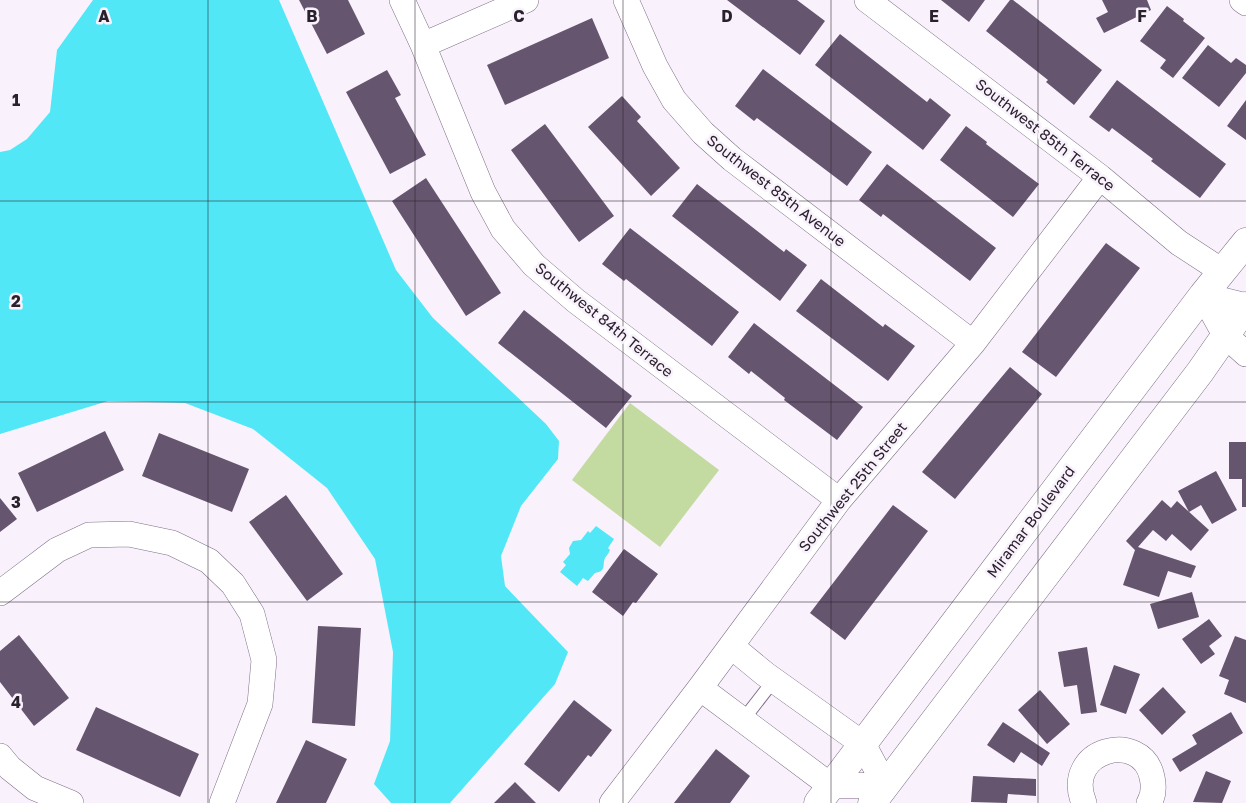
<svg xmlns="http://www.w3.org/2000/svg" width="1246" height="803" font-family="'Golos Text',sans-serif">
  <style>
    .green { fill: #c3daa0 }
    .water { fill: #52e7f7 }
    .building { fill: #66556e }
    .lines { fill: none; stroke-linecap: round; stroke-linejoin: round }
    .service-casing { stroke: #806e88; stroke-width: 14 }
    .minor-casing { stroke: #806e88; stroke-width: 26 }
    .tertiary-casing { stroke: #806e88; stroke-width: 29 }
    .service { stroke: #fff; stroke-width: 12 }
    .minor { stroke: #fff; stroke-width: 25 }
    .tertiary { stroke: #fff; stroke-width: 28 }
    .grid { fill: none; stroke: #29222c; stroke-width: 1; stroke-opacity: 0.55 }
    .labels { text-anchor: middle; stroke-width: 5; stroke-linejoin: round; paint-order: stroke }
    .street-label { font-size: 15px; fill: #29222c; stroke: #f9f2fd }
    .grid-label { font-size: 16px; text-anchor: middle; font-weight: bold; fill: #29222c; stroke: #f9f2fd; stroke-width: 5; stroke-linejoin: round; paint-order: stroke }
  </style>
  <rect width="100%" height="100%" fill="#f9f2fd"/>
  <path class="green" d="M630,403L719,470L660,547L572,480Z"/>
  <path class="water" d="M93,0H279L396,270L433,318L546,424L559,441L558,459L521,506L501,556L505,586L568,652L555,684L450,803H391L374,784L390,741L393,652L375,559L327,488L253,429L185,403L108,401L0,434V152L10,150L27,139L50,112L57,50Z
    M596,526L614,539L608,548L610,550C609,553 607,555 605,558C602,565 607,571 595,573L588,581L583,578L577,586L560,572L566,565L563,562L570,554L569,548L573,541L581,540L588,531L590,533Z"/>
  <path class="building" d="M299,0H348L365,34L327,54Z
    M727,0H797L825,21L800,55Z
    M941,0H985L969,22Z
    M1010,0H1013L1102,70L1074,105L1046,82L1048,80L986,31Z
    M1102,0H1147L1151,10L1104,33L1096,18L1108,12Z
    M1167,6L1184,19L1183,21L1205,38L1173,78L1160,68L1166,60L1140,41Z
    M592,18L609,58L505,105L487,65Z
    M840,34L927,102L930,98L951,115L923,150L815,65Z
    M1208,45L1231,63L1236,58L1246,65V73L1219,107L1182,78Z
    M763,69L872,152L847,186L757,118L754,121L735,106Z
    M387,70L401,95L395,98L426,155L390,174L346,92Z
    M1117,80L1226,164L1200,198L1151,161L1153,159L1112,128L1109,132L1089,117Z
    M622,96L641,117L637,121L680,168L651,196L588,127Z
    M1246,100V140L1227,126Z
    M545,124L614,216L579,242L511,150Z
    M966,126L987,142L986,144L1039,184L1013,217L940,160Z
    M887,164L996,248L970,281L883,214L881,217L859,200Z
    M426,178L501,293L466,316L392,201Z
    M697,184L784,252L786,249L807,265L780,301L672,216Z
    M630,228L739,312L712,346L626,279L624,281L602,264Z
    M1106,243L1140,268L1056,377L1022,352Z
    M821,279L883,327L885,324L915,346L888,381L796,311Z
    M524,310L632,396L606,428L498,343Z
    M754,323L863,407L837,440L784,400L785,398L751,371L749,374L728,357Z
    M1010,367L1042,394L955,499L922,472Z
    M105,431L124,470L37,512L18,473Z
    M159,433L249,469L232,512L142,476Z
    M1229,442H1246V507H1242V479H1229Z
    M1216,471L1237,510L1212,524L1201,505L1189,512L1178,491Z
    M286,495L343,574L307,601L249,522Z
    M0,498L17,519L0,532Z
    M1162,500L1171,508L1177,501L1209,530L1191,551L1172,534L1166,541L1153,530L1138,547L1196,566L1191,578L1168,571L1159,597L1123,585L1135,550L1126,541Z
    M893,505L928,531L845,640L810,613Z
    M624,549L658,574L636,603L633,602L623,616L592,592Z
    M1192,592L1199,617L1158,629L1150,604Z
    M1209,619L1222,636L1209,646L1215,654L1201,664L1182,639Z
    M318,626L361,628L355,726L312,723Z
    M19,635L69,698L34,726L0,682V651Z
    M1235,636L1246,640V703L1224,694L1229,680L1219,676Z
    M1087,647L1097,712L1081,714L1077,685L1064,687L1058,652Z
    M1114,665L1140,674L1126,714L1100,705Z
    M1163,687L1186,712L1162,735L1139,710Z
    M1040,690L1070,724L1047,744L1018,710Z
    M574,700L612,730L591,757L588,755L559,792L524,764Z
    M96,707L199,754L180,797L76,750Z
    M1231,712L1243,733L1180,772L1172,759L1197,744L1192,735Z
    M1003,722L1050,753L1042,766L1021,752L1014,763L987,745Z
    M306,740L347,759L326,803H276Z
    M716,749L750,776L730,803H674Z
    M1206,771L1231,781L1222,803L1193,802Z
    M973,776L1036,779V796L1008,794L1007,803L971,802Z
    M515,782L536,803H494Z"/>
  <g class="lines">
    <defs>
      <path id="service" d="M743,720L774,680"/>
      <path id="minor" d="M402,0L423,45L483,192L503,229L534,265L576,301L839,500
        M626,0L655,66L674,100L703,133L732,159L973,343
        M867,0L1100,177L1179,243L1222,271
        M1242,0L1246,3
        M423,45L526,0
        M1203,295L1225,335L1246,354
        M1203,295L1246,306
        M0,593L57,550L89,535L129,534L172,543L209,561L233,584L252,614L264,660L260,704L222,803
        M700,688L831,786L885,785L863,744L765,674L731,646
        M0,756L10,768L35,788L71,803
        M612,803L700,688L839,500L973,343L1100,177
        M1084,803C1062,749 1142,729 1152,777C1154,786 1154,795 1149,803"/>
      <path id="tertiary" d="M818,803L1203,295L1246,242
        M872,803L1200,372L1246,306"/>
    </defs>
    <use href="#service" class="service-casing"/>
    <use href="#minor" class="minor-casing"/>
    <use href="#tertiary" class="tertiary-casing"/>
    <use href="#service" class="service"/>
    <use href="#minor" class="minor"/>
    <use href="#tertiary" class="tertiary"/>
  </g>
  <path class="grid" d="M208,0V803M415,0V803M623,0V803M831,0V803M1038,0V803M0,201H1246M0,402H1246M0,602H1246"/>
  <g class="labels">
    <g class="street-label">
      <text transform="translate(1045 135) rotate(38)" y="5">Southwest 85th Terrace</text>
      <text transform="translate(776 191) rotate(38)" y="5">Southwest 85th Avenue</text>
      <text transform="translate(604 320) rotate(39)" y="5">Southwest 84th Terrace</text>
      <text transform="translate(853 487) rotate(-51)" y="5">Southwest 25th Street</text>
      <text transform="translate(1031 522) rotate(-53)" y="5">Miramar Boulevard</text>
    </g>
  </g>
  <g class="grid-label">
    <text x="104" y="22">A</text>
    <text x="312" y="22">B</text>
    <text x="519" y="22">C</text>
    <text x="727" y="22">D</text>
    <text x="934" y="22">E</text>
    <text x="1142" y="22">F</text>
    <text x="16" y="106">1</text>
    <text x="16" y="307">2</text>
    <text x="16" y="508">3</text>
    <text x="16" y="708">4</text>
  </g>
</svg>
